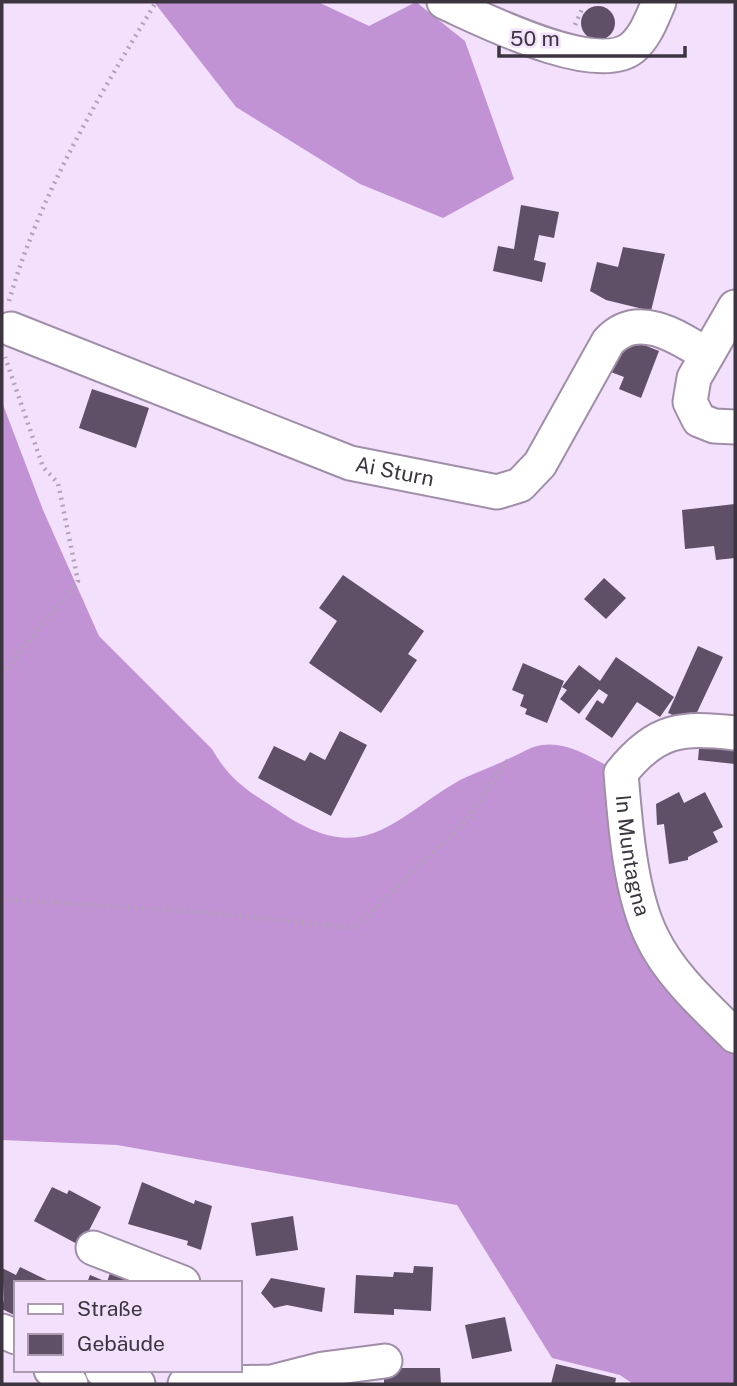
<svg xmlns="http://www.w3.org/2000/svg" width="737" height="1386" font-family="'Public Sans',sans-serif">
  <style>
    .forest { fill: #c193d5 }
    .building { fill: #5f4f67 }
    .lines { fill: none; stroke-linecap: round; stroke-linejoin: round }
    .minor-casing { stroke: #a08ea8; stroke-width: 37 }
    .path { stroke: #b2a3b9; stroke-width: 4.5; stroke-dasharray: 2 5; stroke-linecap: butt }
    .minor { stroke: #fff; stroke-width: 33 }
    .labels { text-anchor: middle; stroke-width: 7; stroke-linejoin: round; paint-order: stroke }
    .street-label { font-size: 21px; fill: #3c343f; stroke: #f3e0fc }
  </style>
  <rect width="100%" height="100%" fill="#f3e0fc"/>
  <path class="forest" d="M154,2H318L369,26L416,2L465,41L514,179L443,218L360,184L236,107Z
    M2,402L43,510L99,636L212,749C232,784 252,793 285,815C363,865 389,823 455,783C472,773 491,768 508,759C520,754 529,747 542,745C571,741 596,761 621,773L640,900L735,1036V1384H633L620,1375L552,1358L457,1205L117,1145L2,1140Z"/>
  <path class="building" d="M581 23a17 17 0 1 1 34 0a17 17 0 1 1-34 0Z
    M521,205L559,212L554,238L539,235L534,260L546,263L542,282L493,271L498,246L514,249Z
    M623,247L665,254L651,311L606,300L590,291L597,262L618,267Z
    M622,336L659,351L641,398L619,389L624,377L608,371Z
    M92,389L149,408L136,448L79,428Z
    M735,504V558L716,560L714,546L685,549L682,510Z
    M343,575L424,631L408,654L417,660L381,713L309,663L337,621L319,608Z
    M604,578L626,598L606,619L584,599Z
    M698,646L723,657L692,723L668,713Z
    M616,657L674,697L660,717L637,702L612,738L585,719L597,700L603,704L608,695L599,689L579,714L560,699L567,690L562,687L579,665L600,681Z
    M523,663L564,681L547,723L525,714L527,709L520,706L524,695L512,690Z
    M340,731L367,745L331,816L258,778L274,746L305,761L310,752L325,760Z
    M700,737L735,741V764L698,760Z
    M679,792L684,803L705,792L723,827L713,832L718,842L688,857V860L669,864L664,824L657,825L656,804Z
    M142,1182L194,1204L195,1200L212,1206L201,1250L187,1245L188,1241L128,1224Z
    M52,1187L67,1194L69,1190L101,1207L81,1246L34,1221Z
    M293,1216L298,1250L256,1256L251,1223Z
    M414,1266L433,1267L431,1311L394,1309V1315L354,1313L356,1275L393,1277L394,1272L413,1273Z
    M20,1267L53,1283H16V1316L2,1309L4,1299L2,1268L16,1275Z
    M110,1273L125,1279L124,1283H87L90,1275L107,1282Z
    M271,1278L325,1288L322,1312L287,1305L274,1308L261,1293Z
    M505,1317L512,1351L472,1359L465,1325Z
    M556,1364L616,1378L615,1384H551Z
    M384,1368H440L441,1384H384Z"/>
  <g class="lines">
    <defs>
      <g id="minor">
        <path d="M444,2C482,19 595,77 632,48C646,36 652,18 659,2"/>
        <path d="M735,307L694,378L690,402L699,420L714,426L735,427"/>
        <path id="s1" d="M11,329L350,463L497,492L520,485L540,464L608,342C637,310 677,336 707,355"/>
        <path id="s2" d="M735,733C681,727 656,729 621,773C625,822 630,893 652,937C670,975 706,1007 735,1036"/>
        <path d="M93,1248L183,1283"/>
        <path d="M2,1331L16,1337"/>
        <path d="M51,1370L71,1384"/>
        <path d="M102,1370L138,1384"/>
        <path d="M185,1384L272,1382L323,1369L385,1361"/>
      </g>
    </defs>
    <use href="#minor" class="minor-casing"/>
    <path class="path" d="M575,25L583,7
      M9,301C40,193 98,98 156,2
      M2,674L78,581L58,483L43,467L5,357
      M2,899L212,913L354,928L466,821L508,760"/>
    <use href="#minor" class="minor"/>
  </g>
  <g class="labels">
    <g class="street-label">
      <text dy="7" stroke="none"><textPath href="#s1" startOffset="410">Ai Sturn</textPath></text>
      <text dy="7" stroke="none"><textPath href="#s2" startOffset="212">In Muntagna</textPath></text>
    </g>
  </g>
  <rect width="737" height="1386" fill="none" stroke="#3c343f" stroke-width="7"/>
  <rect x="14" y="1281" width="228" height="91" fill="#f3e0fc" stroke="#aa9bb0" stroke-width="2"/>
  <rect x="28" y="1304" width="35" height="10" fill="#ffffff" stroke="#aa9bb0" stroke-width="2"/>
  <text x="77" y="1316" font-size="21" fill="#3c343f">Straße</text>
  <rect x="28" y="1334" width="35" height="21" fill="#5f4f67" stroke="#aa9bb0" stroke-width="2"/>
  <text x="77" y="1351" font-size="21" fill="#3c343f">Gebäude</text>
  <path d="M499 46v10h186v-10" fill="none" stroke="#3c343f" stroke-width="3.5"/>
  <text x="510" y="46" font-size="21" fill="#3c343f" stroke="#f3e0fc" stroke-width="5" paint-order="stroke">50 m</text>
</svg>
